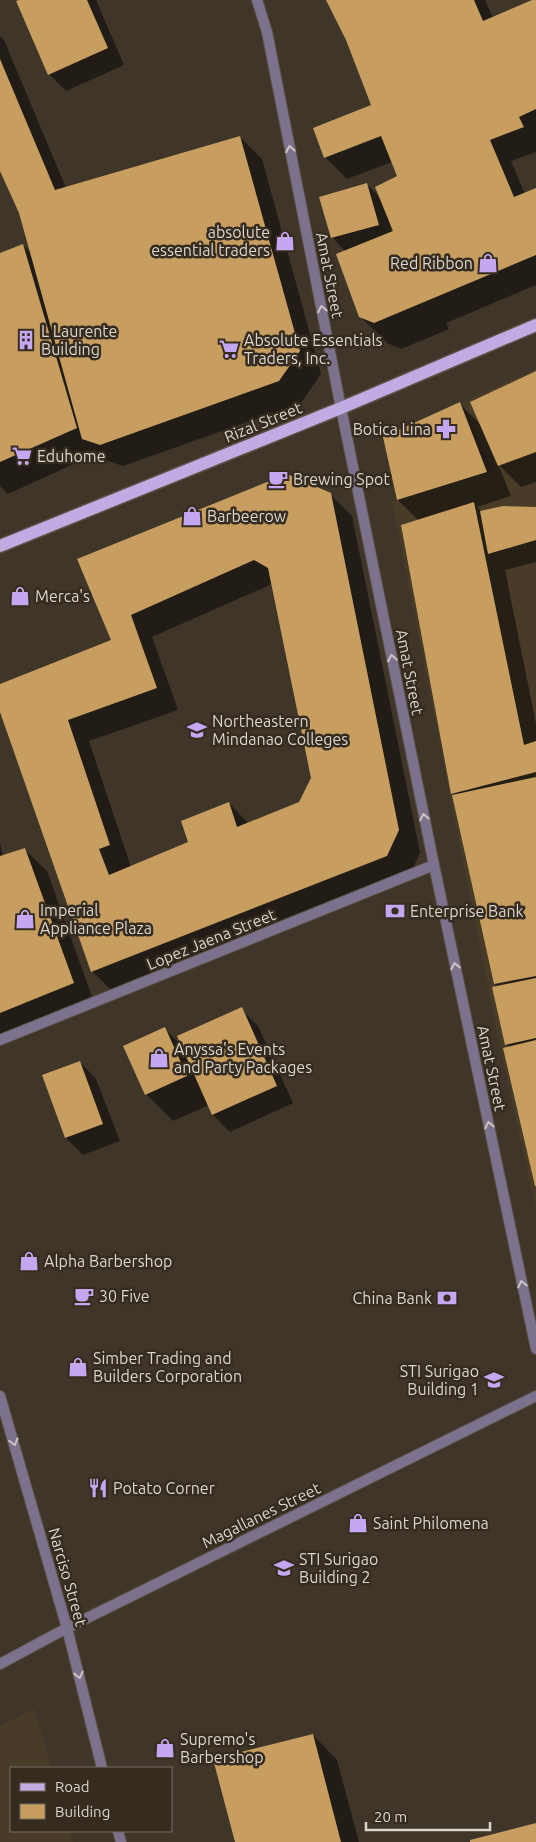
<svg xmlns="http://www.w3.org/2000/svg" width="536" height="1842" font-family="Ubuntu,sans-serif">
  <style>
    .built { fill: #483b28 }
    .shadow { fill: #0007; fill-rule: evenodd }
    .building { fill: #c79e60; fill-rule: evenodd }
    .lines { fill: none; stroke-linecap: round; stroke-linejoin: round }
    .minor-casing { stroke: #5b5246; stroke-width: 12 }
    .tertiary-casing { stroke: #5b5246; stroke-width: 12 }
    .primary-casing { stroke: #5b5246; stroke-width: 15 }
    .minor { stroke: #7c728d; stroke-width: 10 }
    .tertiary { stroke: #7c728d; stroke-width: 10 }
    .primary { stroke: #c0abe2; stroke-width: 12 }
    .oneway { stroke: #ccc5c3 }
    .labels { text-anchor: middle; stroke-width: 5; stroke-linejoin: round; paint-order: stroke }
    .poi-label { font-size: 16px; fill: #dad4cc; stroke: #352c1f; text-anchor: start }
    .street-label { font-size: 16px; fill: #dad4cc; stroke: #352c1f }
  </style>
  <rect width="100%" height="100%" fill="#3f3629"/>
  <path class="built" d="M536,369V1211L498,1037L392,502L493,471L462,402Z
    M34,1709L52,1768H11V1831H70L73,1842H0V1726Z"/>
  <path class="shadow" d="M23,0H96L124,65L66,91L49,74Z
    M327,0H485L493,18L536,0V152L511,161L525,194L536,189V285L446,323L449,329L401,349L387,343L360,316L346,252L332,237L367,185L382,199L398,176L392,162L347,179L325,157L373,106L347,39ZM390,224H392L397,238L392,232Z
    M0,36L4,40L66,188L240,137L262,159L321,374L301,403L123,466L105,460L98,453L8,494L0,486V254L23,245L31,253L20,213L0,168Z
    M536,373V482L521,487L498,464L511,496L477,507L482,512L536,508V562L505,570L536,724V1183L509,1047L506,1044L498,987L495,984L452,793L419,521L398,500L460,404L482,426Z
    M330,494L352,516L420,852L409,878L114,993L92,971L0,708V686L112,641L79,560ZM272,584L312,778L300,803L249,824L229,803L189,843L131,867L89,741L178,710L152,637Z
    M0,843L3,856L25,850L47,871L95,1005L0,1044Z
    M241,1009L258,1026L293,1103L230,1132L213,1115L209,1105L173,1121L146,1094L165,1029L183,1047Z
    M80,1062L96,1079L120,1141L83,1155L66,1138L43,1076Z
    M313,1735L337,1760L359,1842H236Z"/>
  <path class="building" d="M19,0H87L108,48L48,75L16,1Z
    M326,0H474L483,21L532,0H536V109L519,117L524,127L490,140L514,197L536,188V255L374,323L359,317L336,254L393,231L375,187L397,176L381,136L324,158L313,128L371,105L346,40Z
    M0,59L55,190L240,136L300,351L279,381L100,445L82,439L19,213L0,171Z
    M367,183L379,225L331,238L319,197Z
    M23,244L77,428L0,462V253Z
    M536,371V452L498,466L470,402Z
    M460,402L487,472L397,500L383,437Z
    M287,474L331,493L399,830L387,856L91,972L0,712V684L111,640L77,559ZM254,560L268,568L311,778L299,802L237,827L229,802L181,821L188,842L109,875L99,849L110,845L68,720L157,688L131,615Z
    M474,502L524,745L536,741V772L451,794L401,525Z
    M503,506L536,507V540L488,554L480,511Z
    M536,777V976L494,984L452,795Z
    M25,848L74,983L0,1013V856Z
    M536,978V1038L505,1045L492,987Z
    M242,1007L277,1086L212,1115L177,1036Z
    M165,1027L187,1076L145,1095L123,1046Z
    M536,1040V1186H535L503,1048Z
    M80,1061L103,1124L65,1138L42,1075Z
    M313,1734L341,1842H235L213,1759Z
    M536,1823V1842H470V1840Z"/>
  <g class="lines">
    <defs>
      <path id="minor" d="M257,0L267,32L341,408
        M0,1040L434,865
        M0,1664L67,1628L536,1396"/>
      <path id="tertiary" d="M341,408L434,865L536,1349
        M0,1396L67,1628L102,1768
        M118,1831L121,1842"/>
      <path id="primary" d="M0,546L341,408L536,325"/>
    </defs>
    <use href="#minor" class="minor-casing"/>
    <use href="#tertiary" class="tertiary-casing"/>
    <use href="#primary" class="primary-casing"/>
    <use href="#minor" class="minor"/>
    <use href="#tertiary" class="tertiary"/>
    <use href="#primary" class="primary"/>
  </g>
  <defs><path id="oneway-chevron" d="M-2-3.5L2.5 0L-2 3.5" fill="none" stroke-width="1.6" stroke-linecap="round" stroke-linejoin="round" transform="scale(1.25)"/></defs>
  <g class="oneway">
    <use href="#oneway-chevron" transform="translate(290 149) rotate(-101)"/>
    <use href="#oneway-chevron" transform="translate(322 309) rotate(-101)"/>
    <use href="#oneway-chevron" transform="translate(392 658) rotate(-101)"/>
    <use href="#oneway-chevron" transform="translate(424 817) rotate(-101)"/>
    <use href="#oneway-chevron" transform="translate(455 966) rotate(-102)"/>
    <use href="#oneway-chevron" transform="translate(489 1125) rotate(-102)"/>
    <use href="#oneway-chevron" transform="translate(522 1284) rotate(-102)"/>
    <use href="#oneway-chevron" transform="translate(14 1442) rotate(74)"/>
    <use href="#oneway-chevron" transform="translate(79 1675) rotate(76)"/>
  </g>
  <defs>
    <symbol id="shop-bare" viewBox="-9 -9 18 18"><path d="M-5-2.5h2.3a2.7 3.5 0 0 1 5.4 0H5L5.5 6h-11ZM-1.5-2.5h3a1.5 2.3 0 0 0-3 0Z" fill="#c5a7f1" stroke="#352c1f" stroke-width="2.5" paint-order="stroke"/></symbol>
    <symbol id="building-bare" viewBox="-9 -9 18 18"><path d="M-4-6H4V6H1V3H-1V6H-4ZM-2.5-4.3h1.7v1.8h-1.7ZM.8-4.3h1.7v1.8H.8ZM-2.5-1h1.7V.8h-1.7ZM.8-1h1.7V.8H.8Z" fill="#c5a7f1" stroke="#352c1f" stroke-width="2.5" paint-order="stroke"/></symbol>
    <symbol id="supermarket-bare" viewBox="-9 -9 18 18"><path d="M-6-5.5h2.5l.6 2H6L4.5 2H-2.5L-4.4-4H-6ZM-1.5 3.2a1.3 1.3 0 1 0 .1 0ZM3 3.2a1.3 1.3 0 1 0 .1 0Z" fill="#c5a7f1" stroke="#352c1f" stroke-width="2.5" paint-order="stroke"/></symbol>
    <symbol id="pharmacy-bare" viewBox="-9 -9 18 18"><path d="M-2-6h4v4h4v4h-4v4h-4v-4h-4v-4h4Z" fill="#c5a7f1" stroke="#352c1f" stroke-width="2.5" paint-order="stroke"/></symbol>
    <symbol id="cafe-bare" viewBox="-9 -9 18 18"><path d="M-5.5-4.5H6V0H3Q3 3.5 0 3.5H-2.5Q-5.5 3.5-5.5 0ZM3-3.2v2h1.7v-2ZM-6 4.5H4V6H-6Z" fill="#c5a7f1" stroke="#352c1f" stroke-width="2.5" paint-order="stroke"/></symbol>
    <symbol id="university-bare" viewBox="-9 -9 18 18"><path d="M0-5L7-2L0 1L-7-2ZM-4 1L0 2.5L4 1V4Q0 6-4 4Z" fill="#c5a7f1" stroke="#352c1f" stroke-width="2.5" paint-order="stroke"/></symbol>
    <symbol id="bank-bare" viewBox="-9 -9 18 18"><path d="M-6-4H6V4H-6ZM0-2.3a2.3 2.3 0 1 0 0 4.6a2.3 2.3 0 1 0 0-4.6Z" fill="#c5a7f1" stroke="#352c1f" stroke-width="2.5" paint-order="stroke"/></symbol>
    <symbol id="restaurant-bare" viewBox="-9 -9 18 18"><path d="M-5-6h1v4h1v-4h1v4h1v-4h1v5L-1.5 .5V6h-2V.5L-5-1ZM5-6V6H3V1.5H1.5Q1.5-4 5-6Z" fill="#c5a7f1" stroke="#352c1f" stroke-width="2.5" paint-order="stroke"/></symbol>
  </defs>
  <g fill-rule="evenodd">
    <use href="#shop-bare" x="271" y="227" width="28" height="28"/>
    <use href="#shop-bare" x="474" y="249" width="28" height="28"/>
    <use href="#building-bare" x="12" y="326" width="28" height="28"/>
    <use href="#supermarket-bare" x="215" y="335" width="28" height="28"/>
    <use href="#pharmacy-bare" x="432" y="415" width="28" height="28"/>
    <use href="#supermarket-bare" x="8" y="442" width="28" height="28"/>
    <use href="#cafe-bare" x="264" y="465" width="28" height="28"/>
    <use href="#shop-bare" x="178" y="502" width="28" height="28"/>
    <use href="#shop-bare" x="6" y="582" width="28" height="28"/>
    <use href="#university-bare" x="183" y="716" width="28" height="28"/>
    <use href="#bank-bare" x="381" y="897" width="28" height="28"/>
    <use href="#shop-bare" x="11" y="905" width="28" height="28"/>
    <use href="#shop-bare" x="145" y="1044" width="28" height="28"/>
    <use href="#shop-bare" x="15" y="1247" width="28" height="28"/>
    <use href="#cafe-bare" x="70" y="1282" width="28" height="28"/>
    <use href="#bank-bare" x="433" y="1284" width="28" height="28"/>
    <use href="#shop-bare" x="64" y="1353" width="28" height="28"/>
    <use href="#university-bare" x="480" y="1366" width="28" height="28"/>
    <use href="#restaurant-bare" x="84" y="1474" width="28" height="28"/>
    <use href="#shop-bare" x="344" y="1509" width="28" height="28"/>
    <use href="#university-bare" x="270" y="1554" width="28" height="28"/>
    <use href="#shop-bare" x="151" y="1734" width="28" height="28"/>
  </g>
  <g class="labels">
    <g class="poi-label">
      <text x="270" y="238" text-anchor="end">absolute<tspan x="270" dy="18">essential traders</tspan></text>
      <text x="473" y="269" text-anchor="end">Red Ribbon</text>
      <text x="41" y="337">L Laurente<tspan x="41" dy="18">Building</tspan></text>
      <text x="244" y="346">Absolute Essentials<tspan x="244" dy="18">Traders, Inc.</tspan></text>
      <text x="431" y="435" text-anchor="end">Botica Lina</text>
      <text x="37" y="462">Eduhome</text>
      <text x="293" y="485">Brewing Spot</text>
      <text x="207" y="522">Barbeerow</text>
      <text x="35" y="602">Merca's</text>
      <text x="212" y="727">Northeastern<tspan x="212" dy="18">Mindanao Colleges</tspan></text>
      <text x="40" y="916">Imperial<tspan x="40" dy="18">Appliance Plaza</tspan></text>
      <text x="410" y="917">Enterprise Bank</text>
      <text x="174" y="1055">Anyssa's Events<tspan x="174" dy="18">and Party Packages</tspan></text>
      <text x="44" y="1267">Alpha Barbershop</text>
      <text x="99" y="1302">30 Five</text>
      <text x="432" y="1304" text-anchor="end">China Bank</text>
      <text x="93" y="1364">Simber Trading and<tspan x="93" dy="18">Builders Corporation</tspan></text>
      <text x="479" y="1377" text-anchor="end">STI Surigao<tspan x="479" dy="18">Building 1</tspan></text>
      <text x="113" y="1494">Potato Corner</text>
      <text x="373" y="1529">Saint Philomena</text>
      <text x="299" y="1565">STI Surigao<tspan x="299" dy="18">Building 2</tspan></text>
      <text x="180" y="1745">Supremo's<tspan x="180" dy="18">Barbershop</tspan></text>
    </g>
    <g class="street-label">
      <text transform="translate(330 275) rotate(79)" y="6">Amat Street</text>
      <text transform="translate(263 422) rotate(-22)" y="6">Rizal Street</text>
      <text transform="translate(410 672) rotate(79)" y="6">Amat Street</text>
      <text transform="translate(211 939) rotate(-22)" y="6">Lopez Jaena Street</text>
      <text transform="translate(492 1068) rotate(78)" y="6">Amat Street</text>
      <text transform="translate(261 1515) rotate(-26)" y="6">Magallanes Street</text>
      <text transform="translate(68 1577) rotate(74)" y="6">Narciso Street</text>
    </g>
  </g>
  <rect x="10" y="1767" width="162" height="65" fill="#352c1f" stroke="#776f64"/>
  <rect x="20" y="1783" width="25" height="8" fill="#c0abe2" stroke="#776f64"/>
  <text x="55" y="1792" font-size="15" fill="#dad4cc">Road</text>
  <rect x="20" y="1804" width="25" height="15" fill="#c79e60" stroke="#776f64"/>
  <text x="55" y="1817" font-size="15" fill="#dad4cc">Building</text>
  <path d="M366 1822v8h124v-8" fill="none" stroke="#dad4cc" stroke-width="2.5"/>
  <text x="374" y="1822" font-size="15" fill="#dad4cc" stroke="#352c1f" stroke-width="4" paint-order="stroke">20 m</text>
</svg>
